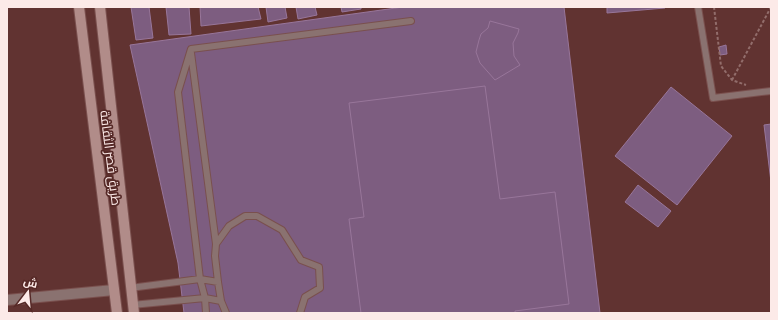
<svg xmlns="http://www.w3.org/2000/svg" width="778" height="320" font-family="'Source Sans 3',Cairo,sans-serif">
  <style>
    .building { fill: #7d5d80; stroke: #98769a }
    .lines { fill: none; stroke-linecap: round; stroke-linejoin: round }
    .lane-casing { stroke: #7a504e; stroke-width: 8 }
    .street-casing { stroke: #7a504e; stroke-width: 12 }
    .secondary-casing { stroke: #7a504e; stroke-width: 12 }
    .path { stroke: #926d6b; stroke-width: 2; stroke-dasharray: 3 2; stroke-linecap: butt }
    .lane { stroke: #8a7270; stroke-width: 6 }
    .street { stroke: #8a7270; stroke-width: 10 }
    .secondary { stroke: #b18c89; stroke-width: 10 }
    .labels { text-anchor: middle; stroke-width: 3.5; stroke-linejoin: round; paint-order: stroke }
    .street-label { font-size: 13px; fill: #fceae8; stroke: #562927 }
  </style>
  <rect width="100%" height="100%" fill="#613331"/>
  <path class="building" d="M131,7H149L153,38L136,40Z
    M166,7H189L191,34L169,35Z
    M200,7H258L261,19L201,26Z
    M266,7H285L287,18L268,22Z
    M296,7H315L317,15L298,19Z
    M341,7H361V9L342,12Z
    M403,7H564L600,313H184L178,263L130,45Z
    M607,7H665V8L607,13Z
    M490,21L519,29L518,33L513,43L514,56L520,65L495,80L480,63L476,52L479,40L481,34L488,28Z
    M726,45L727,54L720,55L719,47Z
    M485,86L500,199L555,192L569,304L515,311V313H361L349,219L364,217L349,103Z
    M671,87L732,136L677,205L615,156Z
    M771,124V182L764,125Z
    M638,185L671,211L658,227L625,202Z"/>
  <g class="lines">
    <defs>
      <path id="lane" d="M698,7L713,98L771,91
        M191,53L216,244
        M130,288L200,279L218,282
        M132,305L205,298L221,301
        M206,313L205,298L200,279L178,92L191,49L411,21
        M226,313L221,301L218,282L215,256L216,244L229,226L245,216H257L282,230L301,260L319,267L320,288L305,297L300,313"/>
      <path id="street" d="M7,300L114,290"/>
      <path id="secondary" d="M79,7L117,313
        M100,7L134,313"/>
    </defs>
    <use href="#lane" class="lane-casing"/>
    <use href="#street" class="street-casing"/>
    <use href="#secondary" class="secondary-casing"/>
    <path class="path" d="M714,7L721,66L732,80L746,85
      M732,80L771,7"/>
    <use href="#lane" class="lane"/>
    <use href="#street" class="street"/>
    <use href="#secondary" class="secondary"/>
  </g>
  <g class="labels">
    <g class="street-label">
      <text transform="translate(111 158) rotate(83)" y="5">طريق قصر الثقافة</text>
    </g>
  </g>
  <rect width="778" height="320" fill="none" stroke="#fceae8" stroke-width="16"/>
  <g transform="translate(28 292) rotate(16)" stroke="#562927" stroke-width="3" paint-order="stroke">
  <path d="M0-3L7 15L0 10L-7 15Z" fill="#fceae8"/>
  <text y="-6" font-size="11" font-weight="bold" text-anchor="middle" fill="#fceae8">ش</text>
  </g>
</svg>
